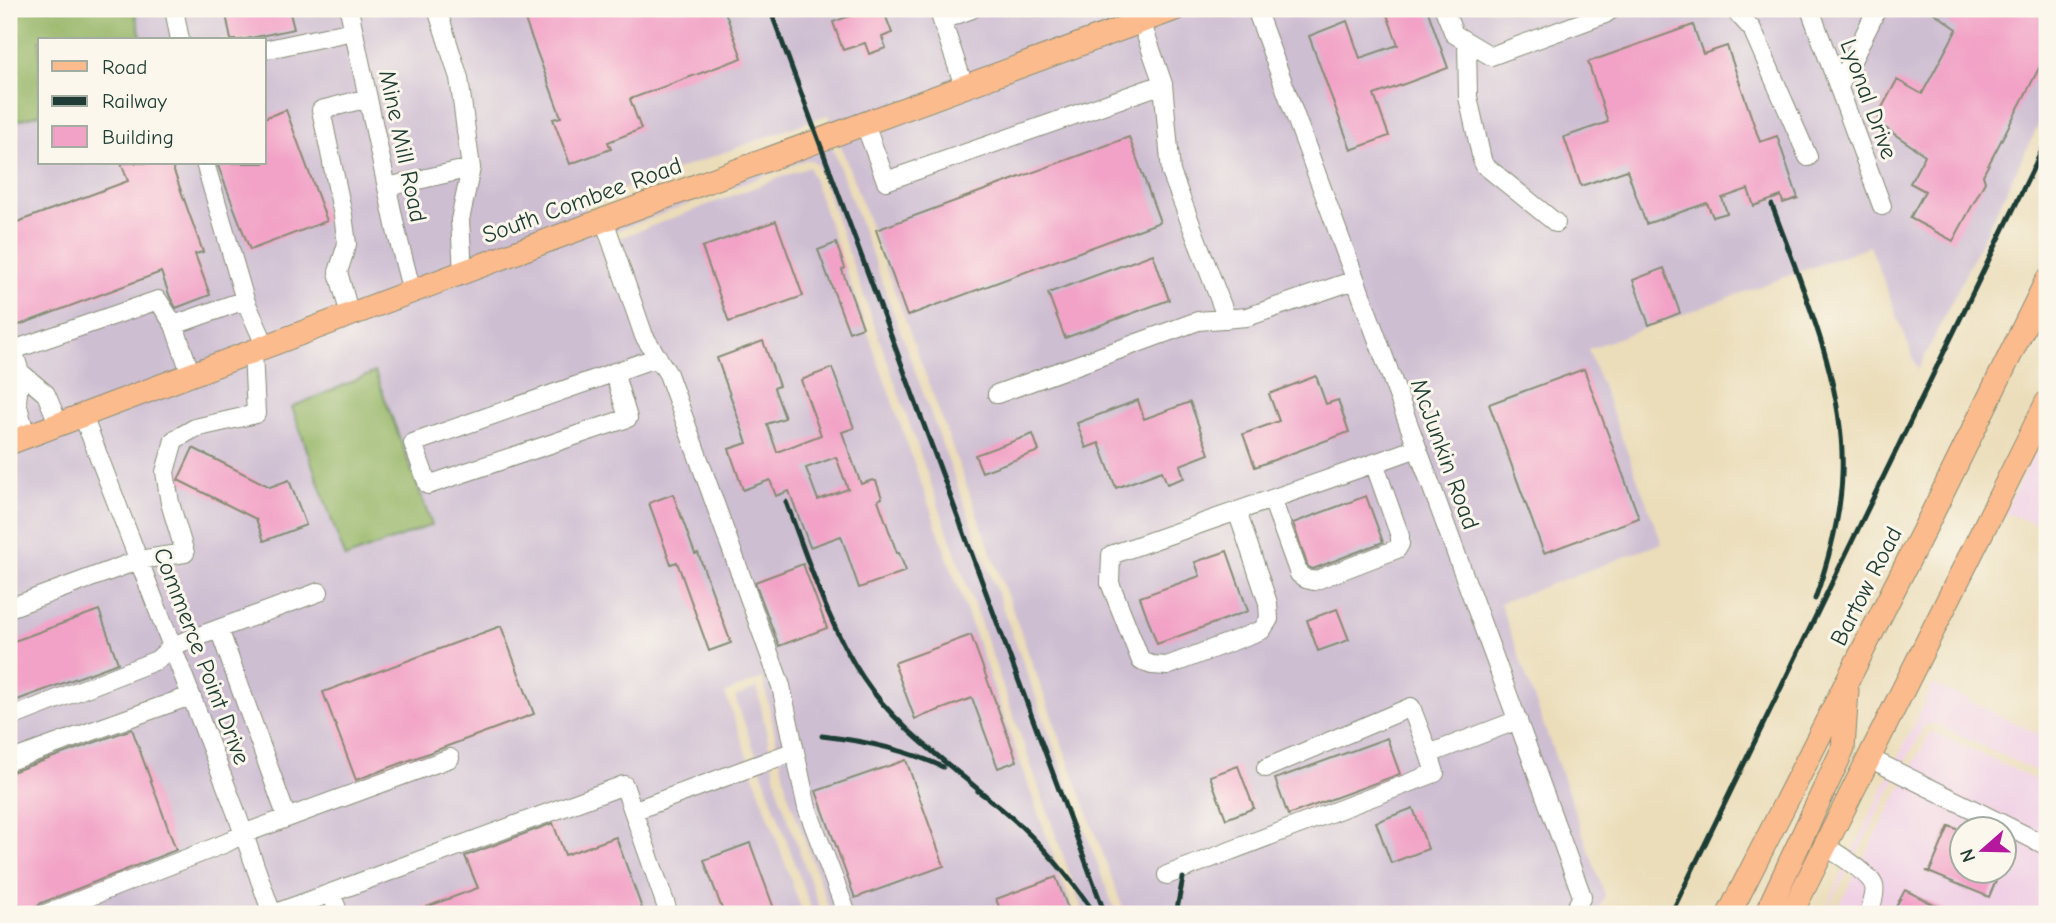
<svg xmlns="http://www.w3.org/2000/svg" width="2056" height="923" font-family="'Comic Neue',sans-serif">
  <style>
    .built { fill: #f0d0e5; fill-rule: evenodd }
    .industrial { fill: #cebed2; fill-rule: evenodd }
    .forest { fill: #96b668; stroke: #5a7a4e; stroke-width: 2 }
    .building { fill: #f2a2c6; fill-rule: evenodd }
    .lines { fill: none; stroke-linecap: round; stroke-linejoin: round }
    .minor-casing { stroke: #858d76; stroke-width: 20 }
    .major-casing { stroke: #858d76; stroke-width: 25 }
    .minor { stroke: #fff; stroke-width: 18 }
    .major { stroke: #fbbb8d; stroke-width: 23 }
    .rail { stroke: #1f3d34; stroke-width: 5 }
    .labels { text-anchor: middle; stroke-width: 6; stroke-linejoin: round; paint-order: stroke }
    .street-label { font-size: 24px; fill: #1f3d34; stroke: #fbf7ec }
  </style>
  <rect width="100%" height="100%" fill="#fbf7ec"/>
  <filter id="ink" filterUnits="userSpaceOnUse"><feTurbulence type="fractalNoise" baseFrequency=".0143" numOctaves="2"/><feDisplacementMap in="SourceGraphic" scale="14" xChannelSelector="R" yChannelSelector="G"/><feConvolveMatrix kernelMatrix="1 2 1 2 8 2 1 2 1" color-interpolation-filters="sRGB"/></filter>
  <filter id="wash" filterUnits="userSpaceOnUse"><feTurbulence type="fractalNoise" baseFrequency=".00686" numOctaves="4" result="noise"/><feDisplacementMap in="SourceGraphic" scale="28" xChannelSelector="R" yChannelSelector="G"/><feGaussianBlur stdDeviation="1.57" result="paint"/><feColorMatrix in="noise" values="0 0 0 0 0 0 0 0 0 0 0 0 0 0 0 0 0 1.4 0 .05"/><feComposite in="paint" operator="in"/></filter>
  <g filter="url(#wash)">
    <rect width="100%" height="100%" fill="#ebddb9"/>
    <path class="built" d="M2047,426V527L2004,513Z
      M1933,684L2047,738V776L1935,724H1927L1923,728L1825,914H1823Z
      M1931,731L2047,785V914H1834ZM1962,828H2004V870H1962Z"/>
    <path class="industrial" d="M9,9H2047V108L1918,370L1870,246L1588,349L1662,543L1500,603L1605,895L1597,914H1125L829,114L583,204L601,245L809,167L1074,914H831L787,791L763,678L725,693L803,914H9ZM40,40H264V163H40Z
      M831,144L1116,914H1084L817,164L811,160H806L606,235L604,229Z
      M757,688L779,794L822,914H813L735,697Z"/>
    <path class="forest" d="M9,9H134L142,40H40V114L9,123Z
      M375,372L432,525L345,558L292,407Z"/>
    <g id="blocks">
      <path class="building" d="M225,9H289L294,29L241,40H231Z
        M521,9H724L742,58L630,99L641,129L608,142L611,149L570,164L553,119L561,117Z
        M869,9H883L892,33L882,37L886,48L869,54L865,43L843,50L833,22Z
        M1385,9H1427L1448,68L1374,95L1389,136L1351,150L1309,36L1347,21L1360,58L1398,45Z
        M1929,9H2047V53L1983,175L1985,182L1953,241L1910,218L1925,191L1910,183L1925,155L1878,123L1880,111L1897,80L1922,94L1957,29Z
        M1693,25L1703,54L1727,46L1760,142L1777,136L1798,198L1783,203L1781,196L1754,206L1748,189L1722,198L1727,213L1713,217L1707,203L1646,224L1627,170L1581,186L1564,137L1608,122L1588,62Z
        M286,110L327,221L250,250L217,163H264V118Z
        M1129,137L1160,222L907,316L876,230Z
        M121,163H171L203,252L195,254L210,295L176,308L170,297L161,272L14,327L9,313V225L128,181Z
        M776,221L803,296L729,322L702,247Z
        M836,243L845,268L842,270L863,327L849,332L818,250Z
        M1153,254L1169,300L1065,338L1048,293Z
        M1664,268L1680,313L1649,325L1633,280Z
        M763,341L779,386L774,388L785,418L767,424L777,452L821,435L801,380L832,368L854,428L842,432L861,484L873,480L874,481H876L882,498L878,500L897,553H899L906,571L859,588L841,536L810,547L789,491L776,496L770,480L743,490L729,449L747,443L717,358ZM836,457L848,489L818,500L806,468Z
        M1584,369L1639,518L1544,553L1489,404Z
        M1316,376L1326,404L1338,400L1349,432L1255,467L1243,434L1279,421L1269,394Z
        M1138,400L1144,419L1190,402L1209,454L1180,465L1184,478L1167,484L1162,471L1116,488L1099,443L1086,448L1077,423Z
        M1033,434L1039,451L982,472L975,455Z
        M193,448L270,487L289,480L306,525L264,541L256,519L178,480Z
        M673,494L695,554L698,553L731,643L709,651L677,562L671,564L649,503Z
        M1366,496L1383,542L1313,569L1308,567L1293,523Z
        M1227,551L1248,611L1157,644L1140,597L1200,576L1195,562Z
        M803,564L827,628L779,646L755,582Z
        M1337,609L1349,640L1318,651L1307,620Z
        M99,610L118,663L9,703V643Z
        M501,626L534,714L356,780L323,692Z
        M971,635L1017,761L998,768L972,698L915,719L894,663Z
        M132,729L176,850L41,903L36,908L14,914L9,900V773Z
        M1387,738L1400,774L1288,815L1275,779Z
        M906,760L944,866L855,898L816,791Z
        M1238,766L1254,808L1226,819L1210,776Z
        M1413,808L1428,849L1391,863L1376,822Z
        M553,823L565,855L616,837L644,914H410V913L478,888L465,856Z
        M1949,826L1962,831V871H2000L1989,897L1926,871H1930Z
        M750,843L776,914H724L704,860Z
        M1056,877L1070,914H1002L996,899Z
        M1905,890L1953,914H1892Z"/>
    </g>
  </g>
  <g filter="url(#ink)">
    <use href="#blocks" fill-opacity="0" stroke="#858d76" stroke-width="2"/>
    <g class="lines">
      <defs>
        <path id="minor" d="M174,9L180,40
          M349,9L396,230L412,292
          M437,9L459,78L471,168L460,220L463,272
          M938,9L964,86
          M1256,9L1582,896L1573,914
          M1444,9L1454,34L1491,56L1605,14L1612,9
          M1734,9L1752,29L1808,157
          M1810,9L1882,206
          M942,20L972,9
          M1467,42L1468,97L1483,164L1556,223
          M264,50L353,31
          M1163,84L1171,172L1227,319
          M1839,87L1877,9
          M864,122L886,181L1163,84L1141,21
          M205,163L245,300
          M387,187L471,168
          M604,220L644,336L668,374L781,686L807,808L847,914
          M350,315L338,272L347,244L343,215L321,110L368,98
          M20,372L13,350L158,300L174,325
          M614,372L628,418L428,485L413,443L658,357
          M191,375L174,325L245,300L266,347
          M997,394L1198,321L1247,317L1355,280
          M83,416L236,812L272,914
          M26,437L17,402L20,372L46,394L59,425
          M1272,499L1299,574L1306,579L1314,581L1397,549L1400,544V536L1374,463
          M1237,511L1268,603L1269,619L1262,630L1167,666L1152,665L1141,661L1110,583L1111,555L1392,457L1417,448
          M9,608L139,560L185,553L170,503L165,472L174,440L195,428L256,414L253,352
          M219,629L287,818
          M9,718L157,660L172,646L319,592
          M1869,758L2047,846
          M9,761L190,696
          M1266,768L1411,707L1429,754
          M633,811L795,751
          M1825,846C1836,853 1870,873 1874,886C1876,894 1871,906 1869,914
          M1167,875L1435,773L1429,754L1518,720
          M331,893L624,785L669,914
          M45,914L226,843L243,834L450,758
          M273,914L331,893L339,914"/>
        <path id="major" d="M9,443L533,246L1175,9
          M1729,914L1931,516L2047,280
          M1766,914L1843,749L1847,690
          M1791,914L2047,402"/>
      </defs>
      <use href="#minor" class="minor-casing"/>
      <use href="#major" class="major-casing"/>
      <use href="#minor" class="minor"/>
      <use href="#major" class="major"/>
      <path class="rail" d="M770,9L1105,914
        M1772,205C1802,287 1846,385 1842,474C1841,516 1829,559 1815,599
        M786,502C809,562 828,625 863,678C894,725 944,760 986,796
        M822,736C865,741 905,749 943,767
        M978,791C1025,824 1063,867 1095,914
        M1176,914L1183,878
        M1671,914L2047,140"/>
    </g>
  </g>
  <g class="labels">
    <g class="street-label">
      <text transform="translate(1869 99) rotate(70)" y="8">Lyonal Drive</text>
      <text transform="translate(403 146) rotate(78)" y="8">Mine Mill Road</text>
      <text transform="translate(582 200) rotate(-20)" y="8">South Combee Road</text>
      <text transform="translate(1445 454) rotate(70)" y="8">McJunkin Road</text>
      <text transform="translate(1866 586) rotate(-63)" y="8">Bartow Road</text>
      <text transform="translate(202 656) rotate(69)" y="8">Commerce Point Drive</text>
    </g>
  </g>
  <rect width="2056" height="923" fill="none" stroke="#fbf7ec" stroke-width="35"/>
  <rect x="38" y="38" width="228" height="126" fill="#fbf7ec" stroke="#a3ada2" stroke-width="2"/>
  <rect x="52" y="61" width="35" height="10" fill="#fbbb8d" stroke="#a3ada2" stroke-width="2"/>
  <text x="102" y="74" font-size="21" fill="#1f3d34">Road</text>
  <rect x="52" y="96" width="35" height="10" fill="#1f3d34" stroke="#a3ada2" stroke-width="2"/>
  <text x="102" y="108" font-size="21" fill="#1f3d34">Railway</text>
  <rect x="52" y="126" width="35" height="21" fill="#f2a2c6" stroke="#a3ada2" stroke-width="2"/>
  <text x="102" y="144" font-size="21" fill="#1f3d34">Building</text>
  <g transform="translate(1983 850) rotate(250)"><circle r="33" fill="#fbf7ec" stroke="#a3ada2" stroke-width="2"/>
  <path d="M0-5L12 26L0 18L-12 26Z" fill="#b5179e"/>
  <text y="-10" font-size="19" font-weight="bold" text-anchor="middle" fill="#1f3d34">N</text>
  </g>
</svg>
